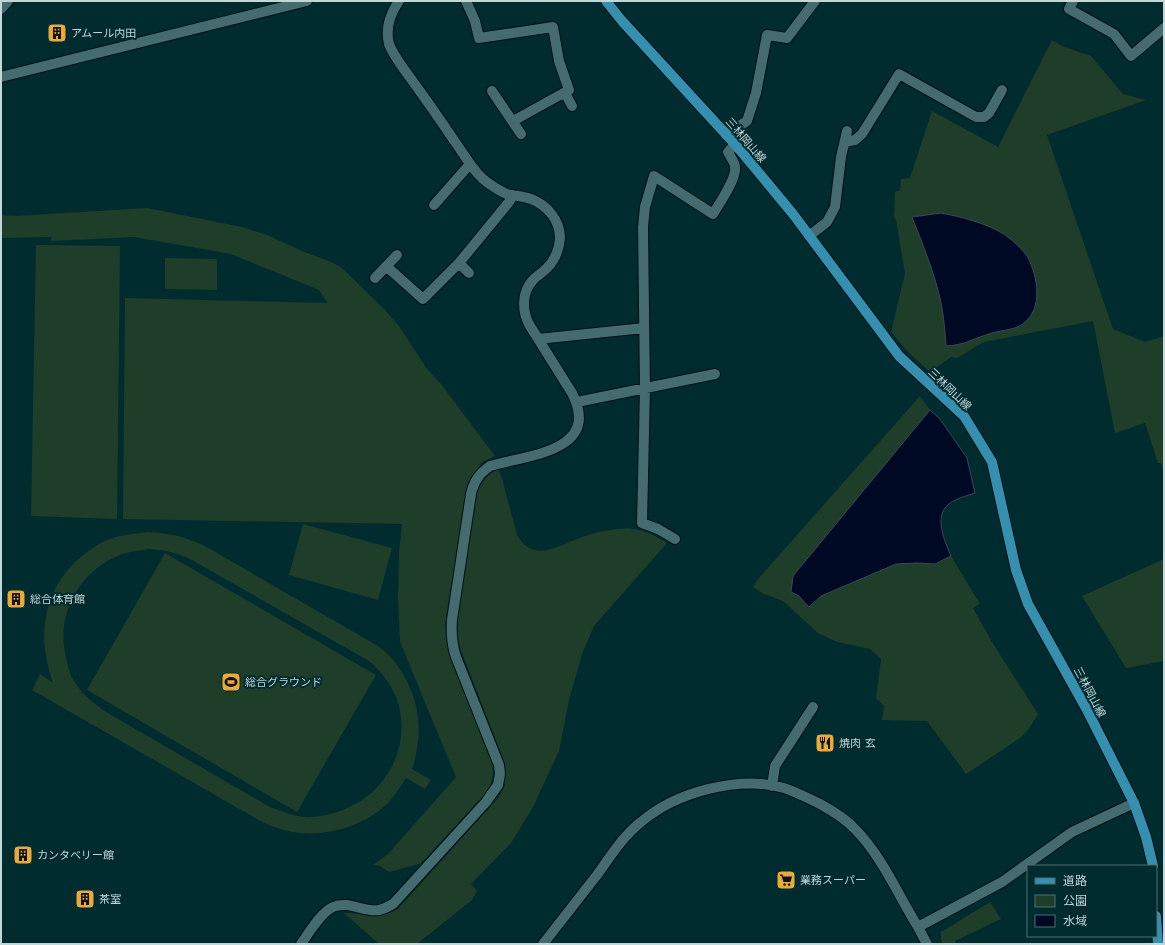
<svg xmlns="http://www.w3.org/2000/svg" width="1165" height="945" font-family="'Work Sans','Noto Sans JP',sans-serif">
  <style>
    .green { fill: #1e3e2a; fill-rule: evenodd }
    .water { fill: #000923; stroke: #3a475a }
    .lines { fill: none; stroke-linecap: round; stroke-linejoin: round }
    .minor-casing { stroke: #001114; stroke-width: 12 }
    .major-casing { stroke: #001114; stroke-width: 12 }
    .minor { stroke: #436b70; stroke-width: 10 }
    .major { stroke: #3590af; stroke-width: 10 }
    .labels { text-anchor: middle; stroke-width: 4; stroke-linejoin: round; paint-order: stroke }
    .poi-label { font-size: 11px; fill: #c2d7da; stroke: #002b2f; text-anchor: start }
    .street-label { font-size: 11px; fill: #c2d7da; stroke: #002b2f }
  </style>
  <rect width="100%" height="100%" fill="#002b2f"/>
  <path class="green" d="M1052,40L1062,46L1091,56L1123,94L1146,100L1047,135L1113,329L1145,342L1164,336V474L1161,463H1158L1145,423L1115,433L1093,321L984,342L957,358L951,357L930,372L908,352L891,332L905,274L896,220L894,217L895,192L900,190L901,179L910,178L932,111L998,147Z
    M147,208L242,227L267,235L302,251L331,262L341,267L385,310L399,326L427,369L441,384L495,456L482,462L468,483L445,625L447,644L452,660L489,751C495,768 495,781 484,795L421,863L390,872L384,869L380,866L373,865L388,854L456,777L400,642L398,598L399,552L402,524L123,519L125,298L328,303L319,290L231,254L134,237L51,241V237L1,238V215L16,216Z
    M36,245L120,246L117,519L31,516Z
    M165,258L217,259V290L165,289Z
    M920,396L930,410L793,576L791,592L799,596L809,607L821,596L896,564L917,563L935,564L951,556L980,604L973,608L992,642L1038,714L1028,730L1020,738L966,774L927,721L882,720L884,706L876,698L881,659L870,649L837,642L818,633L783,601L764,594L753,587L759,578Z
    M498,469L502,478L517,535C534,565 561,544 585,536C599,532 618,527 633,529C646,530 657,537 667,543L594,626L582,654L569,700L559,751L533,807L511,843L471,884L477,891L472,900L417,944H379L344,913C363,912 380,920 398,909L498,798L504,788L505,779L504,761L458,643L457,620L477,493C482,481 487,475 498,469Z
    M303,524L392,548L378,600L289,575Z
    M147,532C170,533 182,536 203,545L378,646C383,650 388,654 392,659C396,662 398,667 401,671C421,701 423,736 412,769L431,780L425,789L406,778C400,787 395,796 388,803C366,825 330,836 300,833C288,832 276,828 264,823L32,690L40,674L53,683C48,668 44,651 44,635C45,622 47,604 53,593C63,571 84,551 105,541C118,535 133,534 147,532ZM149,549C165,550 178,553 192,560L369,661C380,671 390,682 396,697C413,741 389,791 347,808C333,814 318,818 302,817C291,815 281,811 270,807L106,712C93,703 82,694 74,681C69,674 68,665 66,657C56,618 76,576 113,558C124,552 137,551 149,549Z
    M165,553L376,675L297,812L87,690Z
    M1164,559V661L1126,668L1082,596Z
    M990,902L1001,919L955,941L956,944H943L941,940V932Z"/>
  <path class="water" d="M941,213C961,217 983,222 1002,233C1009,237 1024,250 1028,258C1038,277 1043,308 1024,323C1016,330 1002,330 992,333C974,338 966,345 946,346C945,332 944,317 941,303C935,274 923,245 912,217Z
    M930,410L940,419L967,458L975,493C967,496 956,498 949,504C933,516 945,542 951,556L935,564L917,563L896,564L821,596L809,607L799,596L791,592L793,576Z"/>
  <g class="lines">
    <defs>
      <path id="minor" d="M466,1L475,21L479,38L553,27L559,61L569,90L513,121
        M1073,1L1069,9L1114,34L1131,56L1164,28
        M1,9L8,1
        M1,77L307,1
        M492,91L521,134
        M565,93L572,106
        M726,135L747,121L756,93L767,35L787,38L815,1
        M845,142L855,140L862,134L899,74L976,117H984L989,113L1002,90
        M434,205L470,164
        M809,236L827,222L835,207L841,157L847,131
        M459,263L469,273
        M386,266L423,299L459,263L509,202L513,195
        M375,278L397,255
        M538,339L644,328
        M577,402L715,374
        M675,539L658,529L642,523L645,388L643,227L645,207L654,176L713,214C719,204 737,178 735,167C735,162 730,157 728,152L735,144
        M772,786L775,766L813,707
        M918,927L927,944
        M301,944C309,933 321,912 333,907C349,900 364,913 379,910C384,909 389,906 393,904L486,802L498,785L500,774L499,765L456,657C452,645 451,633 452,620L471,494C474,481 479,474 490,466C527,455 602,452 572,393L530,326C522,312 521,293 533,280C537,276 542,273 547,268C555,260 559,250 560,238C560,220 547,205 531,199C523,196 515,196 507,194C501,192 494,187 488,183C479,177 472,167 466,158C451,136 435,112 419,90C411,78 394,58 389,44C385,28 390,14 399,1
        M543,944C561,921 579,898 597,875C610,857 623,836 641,822C676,792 739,775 784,788C796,792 808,798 820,804C833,811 846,819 856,830C883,858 898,895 918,927L1002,882L1072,832L1134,803"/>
      <path id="major" d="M606,1L622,21L735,144L793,214L899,356L964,416L992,462L1016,570L1028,604L1087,710L1134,803L1146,837L1153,866
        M1156,916L1158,944"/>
    </defs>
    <use href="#minor" class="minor-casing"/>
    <use href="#major" class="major-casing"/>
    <use href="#minor" class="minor"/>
    <use href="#major" class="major"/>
  </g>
  <defs>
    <symbol id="building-square" viewBox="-11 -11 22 22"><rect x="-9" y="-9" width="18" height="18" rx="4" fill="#e9ab38" stroke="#002b2f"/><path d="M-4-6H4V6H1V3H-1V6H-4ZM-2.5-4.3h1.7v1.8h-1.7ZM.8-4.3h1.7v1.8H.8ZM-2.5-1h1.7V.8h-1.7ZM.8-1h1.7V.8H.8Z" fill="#111"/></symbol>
    <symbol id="stadium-square" viewBox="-11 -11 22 22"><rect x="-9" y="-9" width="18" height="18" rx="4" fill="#e9ab38" stroke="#002b2f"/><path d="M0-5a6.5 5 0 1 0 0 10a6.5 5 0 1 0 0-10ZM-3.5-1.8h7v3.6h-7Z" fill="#111"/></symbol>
    <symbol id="restaurant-square" viewBox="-11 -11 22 22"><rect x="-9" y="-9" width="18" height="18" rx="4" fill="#e9ab38" stroke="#002b2f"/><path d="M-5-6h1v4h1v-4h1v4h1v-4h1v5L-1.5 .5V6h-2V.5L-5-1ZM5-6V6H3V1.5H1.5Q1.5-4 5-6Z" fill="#111"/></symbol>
    <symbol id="supermarket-square" viewBox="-11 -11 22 22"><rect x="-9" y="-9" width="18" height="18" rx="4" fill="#e9ab38" stroke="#002b2f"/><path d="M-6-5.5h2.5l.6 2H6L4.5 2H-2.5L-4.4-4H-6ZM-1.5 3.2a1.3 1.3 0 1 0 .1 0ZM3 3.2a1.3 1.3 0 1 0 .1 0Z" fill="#111"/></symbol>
  </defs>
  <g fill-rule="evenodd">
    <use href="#building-square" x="46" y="22" width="22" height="22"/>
    <use href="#building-square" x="5" y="588" width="22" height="22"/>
    <use href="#stadium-square" x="220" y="671" width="22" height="22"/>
    <use href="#restaurant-square" x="814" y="732" width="22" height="22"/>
    <use href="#building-square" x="12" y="844" width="22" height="22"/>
    <use href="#supermarket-square" x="775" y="869" width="22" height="22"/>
    <use href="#building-square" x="74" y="888" width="22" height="22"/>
  </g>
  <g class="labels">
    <g class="poi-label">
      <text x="71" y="37">アムール内田</text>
      <text x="30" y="603">総合体育館</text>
      <text x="245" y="686">総合グラウンド</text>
      <text x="839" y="747">焼肉 玄</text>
      <text x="37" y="859">カンタベリー館</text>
      <text x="800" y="884">業務スーパー</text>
      <text x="99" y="903">茶室</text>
    </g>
    <g class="street-label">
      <text transform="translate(746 140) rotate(49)" y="4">三林岡山線</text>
      <text transform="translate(950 389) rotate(44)" y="4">三林岡山線</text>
      <text transform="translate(1090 692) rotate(62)" y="4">三林岡山線</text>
    </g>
  </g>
  <rect width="1165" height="945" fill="none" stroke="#c2d7da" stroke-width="4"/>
  <rect x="1027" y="865" width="130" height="72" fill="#002b2f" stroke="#4e7073"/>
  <rect x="1035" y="878" width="20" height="6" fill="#3590af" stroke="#4e7073"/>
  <text x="1063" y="885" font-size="12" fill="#c2d7da">道路</text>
  <rect x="1035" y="895" width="20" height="12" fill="#1e3e2a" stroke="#4e7073"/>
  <text x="1063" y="905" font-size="12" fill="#c2d7da">公園</text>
  <rect x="1035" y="915" width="20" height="12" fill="#000923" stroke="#4e7073"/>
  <text x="1063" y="925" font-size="12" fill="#c2d7da">水域</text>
</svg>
